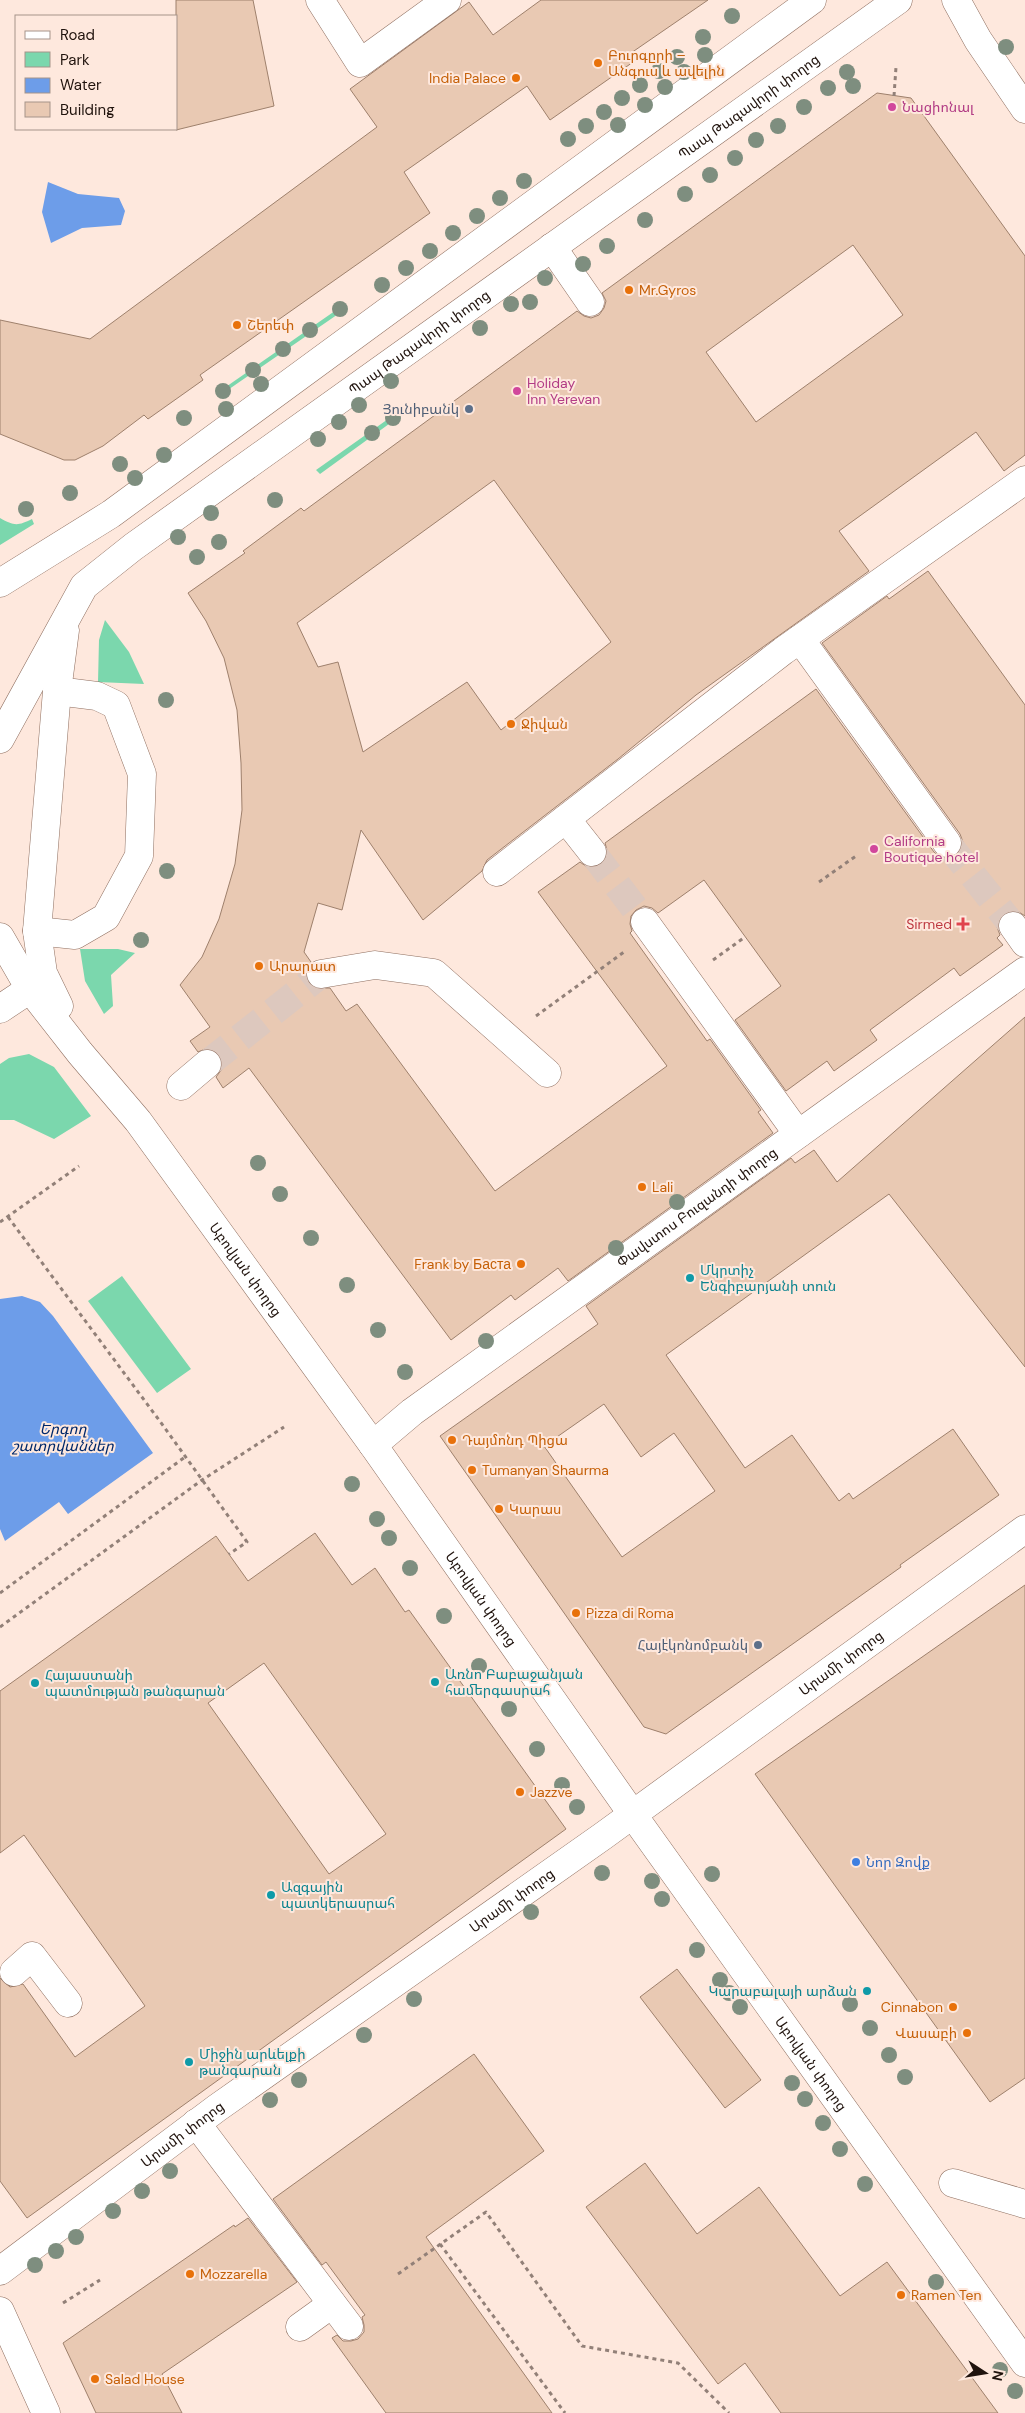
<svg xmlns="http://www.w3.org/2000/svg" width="1025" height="2413" font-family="'DM Sans','Noto Sans Armenian',sans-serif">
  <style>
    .green { fill: #7bd7ad }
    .water { fill: #6d9de9 }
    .building { fill: #e9c9b3; stroke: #9e806c; fill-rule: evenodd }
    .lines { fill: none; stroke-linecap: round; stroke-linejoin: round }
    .minor-tunnel { stroke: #ddc8be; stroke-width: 28; stroke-dasharray: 28 14; stroke-linecap: butt }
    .minor-casing { stroke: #8f6f60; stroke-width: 29 }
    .major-casing { stroke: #8f6f60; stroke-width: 29 }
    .path { stroke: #928078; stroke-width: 3; stroke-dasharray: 4 4; stroke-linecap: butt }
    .minor { stroke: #fff; stroke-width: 28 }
    .major { stroke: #fff; stroke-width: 28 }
    .tree { fill: #7e8e7f }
    .food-dot { fill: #e8710a; stroke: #fee8dd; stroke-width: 2 }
    .hotel-dot { fill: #d1479c; stroke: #fee8dd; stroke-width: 2 }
    .service-dot { fill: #5c6f8a; stroke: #fee8dd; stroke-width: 2 }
    .health-dot { fill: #e0444e; stroke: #fee8dd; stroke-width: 2 }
    .culture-dot { fill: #0f9aa8; stroke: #fee8dd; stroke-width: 2 }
    .shop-dot { fill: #3f7fe0; stroke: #fee8dd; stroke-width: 2 }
    .labels { text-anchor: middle; stroke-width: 4; stroke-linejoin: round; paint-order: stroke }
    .food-label { font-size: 14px; fill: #c56008; stroke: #fee8dd; text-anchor: start }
    .street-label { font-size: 14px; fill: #20130d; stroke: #fee8dd }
    .hotel-label { font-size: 14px; fill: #b23c85; stroke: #fee8dd; text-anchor: start }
    .service-label { font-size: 14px; fill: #4e5e75; stroke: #fee8dd; text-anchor: end }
    .health-label { font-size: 14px; fill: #be3a42; stroke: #fee8dd; text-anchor: end }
    .culture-label { font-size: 14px; fill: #0d838f; stroke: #fee8dd; text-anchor: start }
    .shop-label { font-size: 14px; fill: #366cbe; stroke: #fee8dd; text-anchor: start }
    .water-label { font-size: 15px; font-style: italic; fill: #00286a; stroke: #fee8dd }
  </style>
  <rect width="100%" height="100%" fill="#fee8dd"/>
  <path class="green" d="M342,306L344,310L222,394L220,391Z
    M398,412L400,416L320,474L316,470Z
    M0,518C14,526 18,526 32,519L34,524L0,545Z
    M105,620L129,652L144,684L98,682L99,640Z
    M80,949H118L135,953L111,975L113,1006L104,1014L85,981Z
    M29,1054L54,1067L91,1116L54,1139L14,1120H0V1064L9,1058Z
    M122,1276L191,1369L157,1393L88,1301Z"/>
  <path class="water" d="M48,182L78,194L119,198L125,211L121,225L82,228L51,243L42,212Z
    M22,1296L40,1302L53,1316L153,1453L68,1514L59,1502L5,1541L0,1529V1299Z"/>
  <path class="building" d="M176,0H253L274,106L176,130Z
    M541,0H708L631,53L636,60L550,120L527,86L404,172L430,213L200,375L203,380L148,419L144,415L103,446L75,460H64L0,434V320L90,339L377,127L350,89L469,2L493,35Z
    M877,93L911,98L1025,256V455L1004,471L976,432L839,531L869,571L696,695L618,759L487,860L482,871L423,920L361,830L342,910L318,903L304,952L311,962L306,969V977L309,984L315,988H330L346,1011L357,1004L495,1191L667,1066L538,892L580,862L587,867H594L601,865L607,857V850L605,843L816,689L934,852L940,857L948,859L956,856L961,850L963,842L960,834L822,643L887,596L889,599L928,571L1025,705V916L1019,912L1012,910L1004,914L999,920L997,927L1000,935L997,938L1003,945L960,976L954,968L870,1030L877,1040L834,1071L827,1061L786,1091L735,1020L781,986L704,880L658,913L652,908L644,906L636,910L631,916L630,924L632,931L630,933L707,1041L710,1039L761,1110L758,1112L773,1133L568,1281L558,1268L515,1300L511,1295L451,1340L249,1068L223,1088L216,1077L222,1069V1062L219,1054L212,1049H205L198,1052L190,1041L210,1027L180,985L202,957L219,919L235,864L242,810L241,763L237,710L224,658L206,621L188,593L245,553L243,551L301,508L304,511L577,311L584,316L591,318L599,315L604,308L606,301L602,293ZM853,245L903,315L756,422L706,352ZM494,480L611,642L501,730L467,682L363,752L338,662L318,667L297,623Z
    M1025,1017V1367L889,1194L666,1355L745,1468L792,1435L839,1501L849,1493L853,1499L953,1429L999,1495L900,1565L901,1567L666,1734L644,1727L440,1436L598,1324L586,1306L791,1158L795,1163L814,1150L837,1182ZM604,1404L641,1457L674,1433L715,1491L622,1557L544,1446Z
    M315,1533L352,1585L375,1568L405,1612L409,1610L566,1829L27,2218L0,2181V1978L10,1987L23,1984L75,2057L145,2006L24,1835L0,1853V1691L216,1536L248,1581ZM264,1663L386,1834L329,1874L208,1703Z
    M1025,1585V2078L990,2102L755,1774Z
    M677,1969L761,2080L725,2108L640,1997Z
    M474,2054L544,2151L426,2237L552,2413H386L332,2338L337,2335L343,2341H351L358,2339L364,2332V2325L362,2317L365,2315L326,2262L322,2265L273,2199Z
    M645,2163L697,2234L759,2187L840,2296L887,2262L998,2413H781L745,2363L718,2384L586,2207Z
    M248,2218L297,2282L162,2374L182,2413H96L63,2343L234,2225L235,2227Z"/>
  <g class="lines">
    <path class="minor-tunnel" d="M947,843L1013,926
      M592,852L645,922
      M207,1064L321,974"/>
    <defs>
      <g id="minor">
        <path d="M320,0L360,63L447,0"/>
        <path d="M956,0L978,40L1025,109"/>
        <path d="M552,247L590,302"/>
        <path d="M800,639L947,843"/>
        <path d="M566,819L592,852"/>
        <path d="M497,872L783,651L1025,480"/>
        <path d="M645,922L798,1134"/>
        <path d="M1013,926L1025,943"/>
        <path d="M37,931L75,935L106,917L139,856L142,774L116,705L97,696L57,691"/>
        <path d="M321,974L375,965L434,973L547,1073"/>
        <path d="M0,1009L30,989"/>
        <path d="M181,1086L207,1064"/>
        <path id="s1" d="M373,1445L412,1412L1025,971"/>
        <path d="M14,1972L32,1956L68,2003"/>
        <path d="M196,2123L349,2326"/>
        <path d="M953,2183L1025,2204"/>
        <path id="s2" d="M0,2271L217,2108L603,1836L1025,1529"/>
        <path d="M300,2327L332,2304"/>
      </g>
      <g id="major">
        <path d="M0,583L111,514L812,0"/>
        <path id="s3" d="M0,739L84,586L133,547L898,0"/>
        <path id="s4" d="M0,937L30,989L80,1053L138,1121L373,1445L633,1815L1025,2363"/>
        <path d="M59,1006L43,973L37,931L57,691L65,630"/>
        <path d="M0,2311L46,2413"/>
      </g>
    </defs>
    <use href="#minor" class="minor-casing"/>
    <use href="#major" class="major-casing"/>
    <path class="path" d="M894,96L896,67
      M819,882L856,856
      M713,960L745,937
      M536,1016L624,952
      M8,1217L159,1420L247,1542L229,1554
      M0,1222L79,1166
      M0,1593L185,1457
      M0,1627L202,1480L284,1427
      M440,2244L565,2413
      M398,2274L486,2212L582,2346L678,2363L729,2413
      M63,2303L100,2280"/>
    <use href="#minor" class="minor"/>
    <use href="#major" class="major"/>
  </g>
  <g class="tree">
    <circle cx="732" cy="16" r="8"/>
    <circle cx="703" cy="37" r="8"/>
    <circle cx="1006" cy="47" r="8"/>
    <circle cx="705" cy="55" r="8"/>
    <circle cx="677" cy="57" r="8"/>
    <circle cx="659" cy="71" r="8"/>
    <circle cx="684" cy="72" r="8"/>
    <circle cx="847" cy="72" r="8"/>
    <circle cx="640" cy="85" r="8"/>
    <circle cx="853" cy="86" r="8"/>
    <circle cx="665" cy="87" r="8"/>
    <circle cx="828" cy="88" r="8"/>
    <circle cx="622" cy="98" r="8"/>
    <circle cx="645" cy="105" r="8"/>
    <circle cx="804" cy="107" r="8"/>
    <circle cx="604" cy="112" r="8"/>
    <circle cx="618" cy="125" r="8"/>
    <circle cx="586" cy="126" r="8"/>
    <circle cx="778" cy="126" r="8"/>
    <circle cx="568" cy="139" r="8"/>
    <circle cx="756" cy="140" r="8"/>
    <circle cx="735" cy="158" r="8"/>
    <circle cx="710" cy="175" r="8"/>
    <circle cx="524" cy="181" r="8"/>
    <circle cx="685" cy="194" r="8"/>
    <circle cx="500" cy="198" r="8"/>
    <circle cx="477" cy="216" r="8"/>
    <circle cx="645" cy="220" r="8"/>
    <circle cx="453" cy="233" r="8"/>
    <circle cx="607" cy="246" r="8"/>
    <circle cx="430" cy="251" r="8"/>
    <circle cx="583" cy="264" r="8"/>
    <circle cx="406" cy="268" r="8"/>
    <circle cx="545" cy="278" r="8"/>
    <circle cx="382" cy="285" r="8"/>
    <circle cx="530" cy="302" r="8"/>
    <circle cx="511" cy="304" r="8"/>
    <circle cx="340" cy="309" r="8"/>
    <circle cx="480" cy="328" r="8"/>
    <circle cx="310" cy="330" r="8"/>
    <circle cx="283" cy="349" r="8"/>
    <circle cx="253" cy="370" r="8"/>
    <circle cx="391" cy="381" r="8"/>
    <circle cx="261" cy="384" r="8"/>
    <circle cx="223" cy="391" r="8"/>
    <circle cx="359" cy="405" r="8"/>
    <circle cx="226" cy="409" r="8"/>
    <circle cx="184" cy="418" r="8"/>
    <circle cx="393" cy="418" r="8"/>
    <circle cx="339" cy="422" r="8"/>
    <circle cx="372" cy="433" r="8"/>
    <circle cx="318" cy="439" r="8"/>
    <circle cx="164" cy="455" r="8"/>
    <circle cx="120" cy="464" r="8"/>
    <circle cx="135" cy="478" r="8"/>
    <circle cx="70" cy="493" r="8"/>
    <circle cx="275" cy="500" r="8"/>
    <circle cx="26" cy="509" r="8"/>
    <circle cx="211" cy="513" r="8"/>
    <circle cx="178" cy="537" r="8"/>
    <circle cx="219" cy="542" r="8"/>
    <circle cx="197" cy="557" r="8"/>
    <circle cx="166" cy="700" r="8"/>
    <circle cx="167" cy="871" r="8"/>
    <circle cx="141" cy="940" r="8"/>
    <circle cx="258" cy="1163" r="8"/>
    <circle cx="280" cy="1194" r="8"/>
    <circle cx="677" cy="1202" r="8"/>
    <circle cx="311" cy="1238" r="8"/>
    <circle cx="616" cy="1248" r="8"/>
    <circle cx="347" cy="1285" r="8"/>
    <circle cx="378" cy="1330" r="8"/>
    <circle cx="486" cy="1341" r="8"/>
    <circle cx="405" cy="1372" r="8"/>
    <circle cx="352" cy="1484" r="8"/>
    <circle cx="377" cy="1519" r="8"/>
    <circle cx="389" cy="1538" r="8"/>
    <circle cx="410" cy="1568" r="8"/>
    <circle cx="444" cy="1616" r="8"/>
    <circle cx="479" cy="1666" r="8"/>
    <circle cx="509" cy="1709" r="8"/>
    <circle cx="537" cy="1749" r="8"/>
    <circle cx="562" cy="1785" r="8"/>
    <circle cx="577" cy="1807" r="8"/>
    <circle cx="602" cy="1873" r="8"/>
    <circle cx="712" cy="1874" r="8"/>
    <circle cx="652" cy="1881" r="8"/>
    <circle cx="662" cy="1899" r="8"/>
    <circle cx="531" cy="1912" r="8"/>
    <circle cx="697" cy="1950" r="8"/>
    <circle cx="720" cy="1980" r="8"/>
    <circle cx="729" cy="1993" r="8"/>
    <circle cx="414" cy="1999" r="8"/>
    <circle cx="850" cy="2004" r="8"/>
    <circle cx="740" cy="2007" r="8"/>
    <circle cx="870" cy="2028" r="8"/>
    <circle cx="364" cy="2035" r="8"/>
    <circle cx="889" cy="2055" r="8"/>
    <circle cx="905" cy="2077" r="8"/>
    <circle cx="299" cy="2080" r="8"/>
    <circle cx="792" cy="2083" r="8"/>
    <circle cx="805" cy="2099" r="8"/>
    <circle cx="270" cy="2100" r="8"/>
    <circle cx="823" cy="2123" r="8"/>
    <circle cx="840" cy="2149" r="8"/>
    <circle cx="170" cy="2171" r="8"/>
    <circle cx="865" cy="2184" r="8"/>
    <circle cx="142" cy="2191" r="8"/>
    <circle cx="113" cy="2211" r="8"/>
    <circle cx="76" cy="2237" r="8"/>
    <circle cx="56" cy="2251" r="8"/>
    <circle cx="35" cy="2265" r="8"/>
    <circle cx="936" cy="2282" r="8"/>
    <circle cx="1000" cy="2370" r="8"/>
    <circle cx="1015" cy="2391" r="8"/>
  </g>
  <g class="food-dot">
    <circle cx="598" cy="63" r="5"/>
    <circle cx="516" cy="78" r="5"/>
    <circle cx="629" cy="290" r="5"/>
    <circle cx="237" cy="325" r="5"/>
    <circle cx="511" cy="724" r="5"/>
    <circle cx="259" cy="966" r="5"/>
    <circle cx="642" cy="1187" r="5"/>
    <circle cx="521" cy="1264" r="5"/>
    <circle cx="452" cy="1440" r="5"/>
    <circle cx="472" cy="1470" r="5"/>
    <circle cx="499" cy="1509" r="5"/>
    <circle cx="576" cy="1613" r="5"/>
    <circle cx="520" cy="1792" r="5"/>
    <circle cx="953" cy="2007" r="5"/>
    <circle cx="967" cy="2033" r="5"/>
    <circle cx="190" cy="2274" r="5"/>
    <circle cx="901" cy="2295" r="5"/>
    <circle cx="95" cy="2379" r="5"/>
  </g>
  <g class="hotel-dot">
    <circle cx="892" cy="107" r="5"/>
    <circle cx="517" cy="391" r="5"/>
    <circle cx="874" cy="849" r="5"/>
  </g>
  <g class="service-dot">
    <circle cx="469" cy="409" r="5"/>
    <circle cx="758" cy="1645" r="5"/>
  </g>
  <path class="health-dot" d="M960.5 916.5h5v5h5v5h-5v5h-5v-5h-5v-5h5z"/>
  <g class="culture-dot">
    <circle cx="690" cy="1278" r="5"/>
    <circle cx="435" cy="1682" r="5"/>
    <circle cx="35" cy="1683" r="5"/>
    <circle cx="271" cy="1895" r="5"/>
    <circle cx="867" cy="1991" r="5"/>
    <circle cx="189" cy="2062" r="5"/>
  </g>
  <circle class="shop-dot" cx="856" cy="1862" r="5"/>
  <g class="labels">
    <g class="food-label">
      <text x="608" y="60">Բուրգըրի –<tspan x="608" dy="16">Անգուս և ավելին</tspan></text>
      <text x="506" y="83" text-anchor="end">India Palace</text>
      <text x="639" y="295">Mr.Gyros</text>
      <text x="247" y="330">Շերեփ</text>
      <text x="521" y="729">Ջիվան</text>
      <text x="269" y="971">Արարատ</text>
      <text x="652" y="1192">Lali</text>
      <text x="511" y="1269" text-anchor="end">Frank by Баста</text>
      <text x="462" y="1445">Դայմոնդ Պիցա</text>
      <text x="482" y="1475">Tumanyan Shaurma</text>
      <text x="509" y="1514">Կարաս</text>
      <text x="586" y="1618">Pizza di Roma</text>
      <text x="530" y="1797">Jazzve</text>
      <text x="943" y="2012" text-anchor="end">Cinnabon</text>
      <text x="957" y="2038" text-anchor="end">Վասաբի</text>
      <text x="200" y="2279">Mozzarella</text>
      <text x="911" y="2300">Ramen Ten</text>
      <text x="105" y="2384">Salad House</text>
    </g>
    <g class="street-label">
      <text dy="5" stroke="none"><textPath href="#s3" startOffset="994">Պապ Թագավորի փողոց</textPath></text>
      <text dy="5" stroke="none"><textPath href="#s3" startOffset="589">Պապ Թագավորի փողոց</textPath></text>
      <text dy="5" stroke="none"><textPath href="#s1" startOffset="402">Փավստոս Բուզանդի փողոց</textPath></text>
      <text dy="5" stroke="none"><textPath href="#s4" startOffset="414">Աբովյան փողոց</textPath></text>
      <text dy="5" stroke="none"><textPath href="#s4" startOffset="819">Աբովյան փողոց</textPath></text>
      <text dy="5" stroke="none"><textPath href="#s2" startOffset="1038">Արամի փողոց</textPath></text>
      <text dy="5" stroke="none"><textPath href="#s2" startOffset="632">Արամի փողոց</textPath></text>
      <text dy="5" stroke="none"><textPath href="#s4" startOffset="1389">Աբովյան փողոց</textPath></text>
      <text dy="5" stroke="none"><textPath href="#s2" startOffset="228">Արամի փողոց</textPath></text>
    </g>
    <g class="hotel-label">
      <text x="902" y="112">Նացիոնալ</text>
      <text x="527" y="388">Holiday<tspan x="527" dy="16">Inn Yerevan</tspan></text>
      <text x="884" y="846">California<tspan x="884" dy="16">Boutique hotel</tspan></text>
    </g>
    <g class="service-label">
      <text x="459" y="414">Յունիբանկ</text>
      <text x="748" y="1650">Հայէկոնոմբանկ</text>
    </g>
    <g class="health-label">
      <text x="952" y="929">Sirmed</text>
    </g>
    <g class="culture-label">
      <text x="700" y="1275">Մկրտիչ<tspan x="700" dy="16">Ենգիբարյանի տուն</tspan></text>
      <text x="445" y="1679">Առնո Բաբաջանյան<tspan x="445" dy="16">համերգասրահ</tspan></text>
      <text x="45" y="1680">Հայաստանի<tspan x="45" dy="16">պատմության թանգարան</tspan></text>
      <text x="281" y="1892">Ազգային<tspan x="281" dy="16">պատկերասրահ</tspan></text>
      <text x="857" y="1996" text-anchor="end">Կարաբալայի արձան</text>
      <text x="199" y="2059">Միջին արևելքի<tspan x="199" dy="16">թանգարան</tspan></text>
    </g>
    <g class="shop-label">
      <text x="866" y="1867">Նոր Զովք</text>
    </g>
    <g class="water-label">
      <text x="63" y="1434">Երգող<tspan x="63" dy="17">շատրվաններ</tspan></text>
    </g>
  </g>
  <rect x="15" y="15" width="162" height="115" fill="#fee8dd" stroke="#a5938a"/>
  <rect x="25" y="31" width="25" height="8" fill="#ffffff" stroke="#a5938a"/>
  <text x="60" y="40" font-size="15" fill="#20130d">Road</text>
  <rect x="25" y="52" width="25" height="15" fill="#7bd7ad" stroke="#a5938a"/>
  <text x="60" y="65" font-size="15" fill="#20130d">Park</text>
  <rect x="25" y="78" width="25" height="15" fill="#6d9de9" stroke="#a5938a"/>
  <text x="60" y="90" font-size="15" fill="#20130d">Water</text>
  <rect x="25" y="102" width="25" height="15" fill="#e9c9b3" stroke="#a5938a"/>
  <text x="60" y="115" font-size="15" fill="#20130d">Building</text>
  <g transform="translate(985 2373) rotate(102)" stroke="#fee8dd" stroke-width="4" paint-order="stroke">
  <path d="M0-4L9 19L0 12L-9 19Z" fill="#20130d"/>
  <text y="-8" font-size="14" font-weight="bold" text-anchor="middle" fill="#20130d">N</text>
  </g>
</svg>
